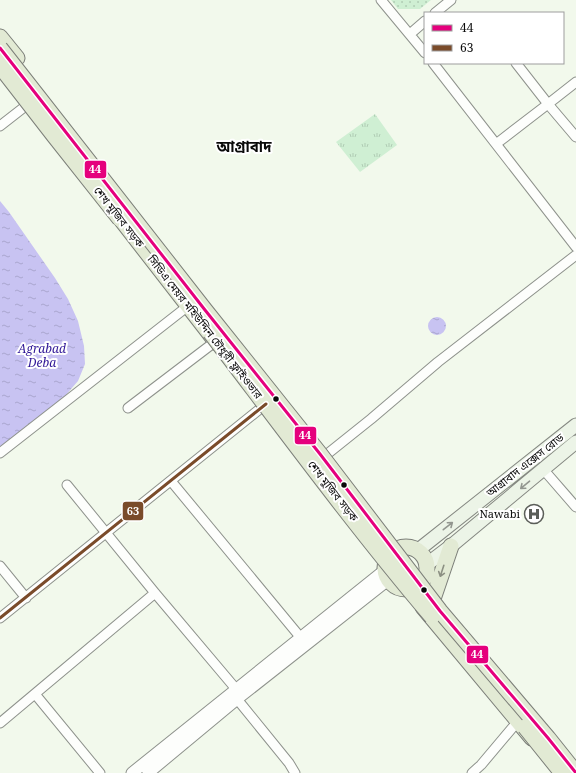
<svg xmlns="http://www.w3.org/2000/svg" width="576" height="773" font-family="'Noto Serif','Noto Sans Bengali',serif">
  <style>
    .grass { fill: url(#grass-tufts) }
    .park { fill: url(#park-dots) }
    .water { fill: url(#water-ripples) }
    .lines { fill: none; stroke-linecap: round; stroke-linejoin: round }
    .minor-casing { stroke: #8e928c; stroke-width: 11 }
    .tertiary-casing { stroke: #8e928c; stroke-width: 13 }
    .secondary-casing { stroke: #858882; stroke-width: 15 }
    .trunk-casing { stroke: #7c7f79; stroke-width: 17 }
    .minor { stroke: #fdfefc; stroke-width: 9 }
    .tertiary { stroke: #fdfefc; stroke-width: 11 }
    .secondary { stroke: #ecf4e7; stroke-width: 13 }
    .trunk { stroke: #e2ead4; stroke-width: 15 }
    .trunk-bridge-casing { stroke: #7c7f79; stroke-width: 17; stroke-linecap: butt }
    .trunk-bridge { stroke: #e2ead4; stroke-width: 15 }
    .bus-1-casing { stroke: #fff; stroke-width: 6 }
    .bus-2-casing { stroke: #fff; stroke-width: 6 }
    .bus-1 { stroke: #e5007d; stroke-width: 3 }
    .bus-2 { stroke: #7a4b2a; stroke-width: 3 }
    .oneway { stroke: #92968f }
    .oneway2 { stroke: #8c9083 }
    .bus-dot { fill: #0a0a0a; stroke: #fff; stroke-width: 1.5 }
    .labels { text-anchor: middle; stroke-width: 4; stroke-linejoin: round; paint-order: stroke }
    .street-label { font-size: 11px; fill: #0a0a0a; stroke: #fff }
    .poi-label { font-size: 11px; fill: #0a0a0a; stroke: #fff; text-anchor: end }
    .water-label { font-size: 12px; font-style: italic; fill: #301797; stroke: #fff }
    .district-label { font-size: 15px; font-weight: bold; fill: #0a0a0a; stroke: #fff }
    .line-badge { stroke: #fff; stroke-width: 1.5 }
    .badge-label { font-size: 11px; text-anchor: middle; font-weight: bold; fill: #fff }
  </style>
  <defs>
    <pattern id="grass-tufts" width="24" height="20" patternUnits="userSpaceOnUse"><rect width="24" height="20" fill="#cfefd3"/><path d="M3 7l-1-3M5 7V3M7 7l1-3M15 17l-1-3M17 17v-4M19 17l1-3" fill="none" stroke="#b0ccb4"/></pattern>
    <pattern id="park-dots" width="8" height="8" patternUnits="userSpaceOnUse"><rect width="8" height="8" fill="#cfefd3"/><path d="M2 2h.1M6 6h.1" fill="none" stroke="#b0ccb4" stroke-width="1.8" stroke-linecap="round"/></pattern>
    <pattern id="water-ripples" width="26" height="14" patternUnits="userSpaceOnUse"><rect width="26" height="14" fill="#c8c3f2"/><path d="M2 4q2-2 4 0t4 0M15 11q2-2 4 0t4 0" fill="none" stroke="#aaa6ce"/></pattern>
  </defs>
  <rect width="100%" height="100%" fill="#f2f9ec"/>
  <path class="grass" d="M375,114L397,145L360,172L336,142Z"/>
  <path class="park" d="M391,0H431L420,9H398Z"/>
  <path class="water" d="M0,201L9,212L55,278L68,299L78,321L84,346L85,364L78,381L65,396L0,447Z
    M428 326a9 9 0 1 1 18 0a9 9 0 1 1-18 0Z"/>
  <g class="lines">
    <defs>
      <path id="minor" d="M381,0L425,53
        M435,13L451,0
        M410,34L425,21
        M433,63L576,247
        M576,82L548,104L576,137
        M0,126L32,101
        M496,144L548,104L516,63
        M128,408L216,341
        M0,453L188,306
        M326,455L371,419L438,362L576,255
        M543,469L576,507
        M171,481L301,638
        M67,485L155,593L236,689
        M0,566L26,598
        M0,618L266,404
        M35,694L100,773
        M237,699L289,763L295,773
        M0,723L155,593
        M472,773L481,765L518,721"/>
      <path id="tertiary" d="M132,773L385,570
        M148,773L237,699L388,580"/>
      <path id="secondary" d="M417,551L576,425
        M426,565L451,546L576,442"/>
      <path id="trunk" d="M0,37L17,58
        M113,209L217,343
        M385 568a21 21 0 1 1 42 0a21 21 0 1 1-42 0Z
        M434,596L451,546
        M423,607L532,738"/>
    </defs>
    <use href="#minor" class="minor-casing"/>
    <use href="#tertiary" class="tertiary-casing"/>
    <use href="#secondary" class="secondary-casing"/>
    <use href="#trunk" class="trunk-casing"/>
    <use href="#minor" class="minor"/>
    <use href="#tertiary" class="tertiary"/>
    <use href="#secondary" class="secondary"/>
    <use href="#trunk" class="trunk"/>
    <defs>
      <path id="trunk-bridge" d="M0,48L205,310L320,454L440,611L548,738L576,773
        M0,66L55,137L120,219
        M210,332C283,428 354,525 432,617
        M525,727L562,773"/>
    </defs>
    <use href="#trunk-bridge" class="trunk-bridge-casing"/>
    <use href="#trunk-bridge" class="trunk-bridge"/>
    <defs>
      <path id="bus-1" d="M0,48L205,310L320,454L440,611L548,738L576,773"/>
      <path id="bus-2" d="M0,618L266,404"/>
    </defs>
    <use href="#bus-1" class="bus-1-casing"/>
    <use href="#bus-2" class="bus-2-casing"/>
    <use href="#bus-1" class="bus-1"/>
    <use href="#bus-2" class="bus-2"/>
  </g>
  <defs><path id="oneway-shaft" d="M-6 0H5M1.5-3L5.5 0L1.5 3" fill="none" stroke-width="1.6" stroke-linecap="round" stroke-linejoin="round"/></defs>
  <g class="oneway">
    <use href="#oneway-shaft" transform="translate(525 485) rotate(140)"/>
    <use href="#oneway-shaft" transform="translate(448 526) rotate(-38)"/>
  </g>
  <use class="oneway2" href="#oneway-shaft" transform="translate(442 571) rotate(108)"/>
  <defs>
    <symbol id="hospital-ring" viewBox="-11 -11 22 22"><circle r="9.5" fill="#fff" stroke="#5b5e59" stroke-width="1.5"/><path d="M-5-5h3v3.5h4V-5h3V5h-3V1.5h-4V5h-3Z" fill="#5b5e59"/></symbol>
  </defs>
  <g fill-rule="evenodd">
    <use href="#hospital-ring" x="523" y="503" width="22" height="22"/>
  </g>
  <g class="bus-dot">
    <circle cx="276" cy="399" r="3.5"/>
    <circle cx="344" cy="485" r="3.5"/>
    <circle cx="424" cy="590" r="3.5"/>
  </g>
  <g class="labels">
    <g class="street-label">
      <text transform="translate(119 217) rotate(52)" y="4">শেখ মুজিব সড়ক</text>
      <text transform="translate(205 327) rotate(52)" y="4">সিডিএ মেয়র মহিউদ্দিন চৌধুরী ফ্লাইওভার</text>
      <text transform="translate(525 465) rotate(-38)" y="4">আগ্রাবাদ এক্সেস রোড</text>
      <text transform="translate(333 491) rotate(52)" y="4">শেখ মুজিব সড়ক</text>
    </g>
    <g class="poi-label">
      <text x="520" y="518">Nawabi</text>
    </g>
    <g class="water-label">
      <text x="42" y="353">Agrabad<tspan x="42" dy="14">Deba</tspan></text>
    </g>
    <g class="district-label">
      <text x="244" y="152">আগ্রাবাদ</text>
    </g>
  </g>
  <g class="line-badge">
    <rect x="84" y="160" width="23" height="19" rx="4" fill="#e5007d"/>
    <rect x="294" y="426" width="23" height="19" rx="4" fill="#e5007d"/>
    <rect x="122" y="501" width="22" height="20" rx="4" fill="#7a4b2a"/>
    <rect x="466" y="645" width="23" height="19" rx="4" fill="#e5007d"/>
  </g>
  <g class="badge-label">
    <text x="95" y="173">44</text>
    <text x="305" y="439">44</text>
    <text x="133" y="515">63</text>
    <text x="477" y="658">44</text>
  </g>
  <rect x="424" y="12" width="140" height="52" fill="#ffffff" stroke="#9d9d9d"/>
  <rect x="432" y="25" width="20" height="6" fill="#e5007d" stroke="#9d9d9d"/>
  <text x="460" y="32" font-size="12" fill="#0a0a0a">44</text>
  <rect x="432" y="45" width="20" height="6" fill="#7a4b2a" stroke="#9d9d9d"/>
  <text x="460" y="52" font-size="12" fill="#0a0a0a">63</text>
</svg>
